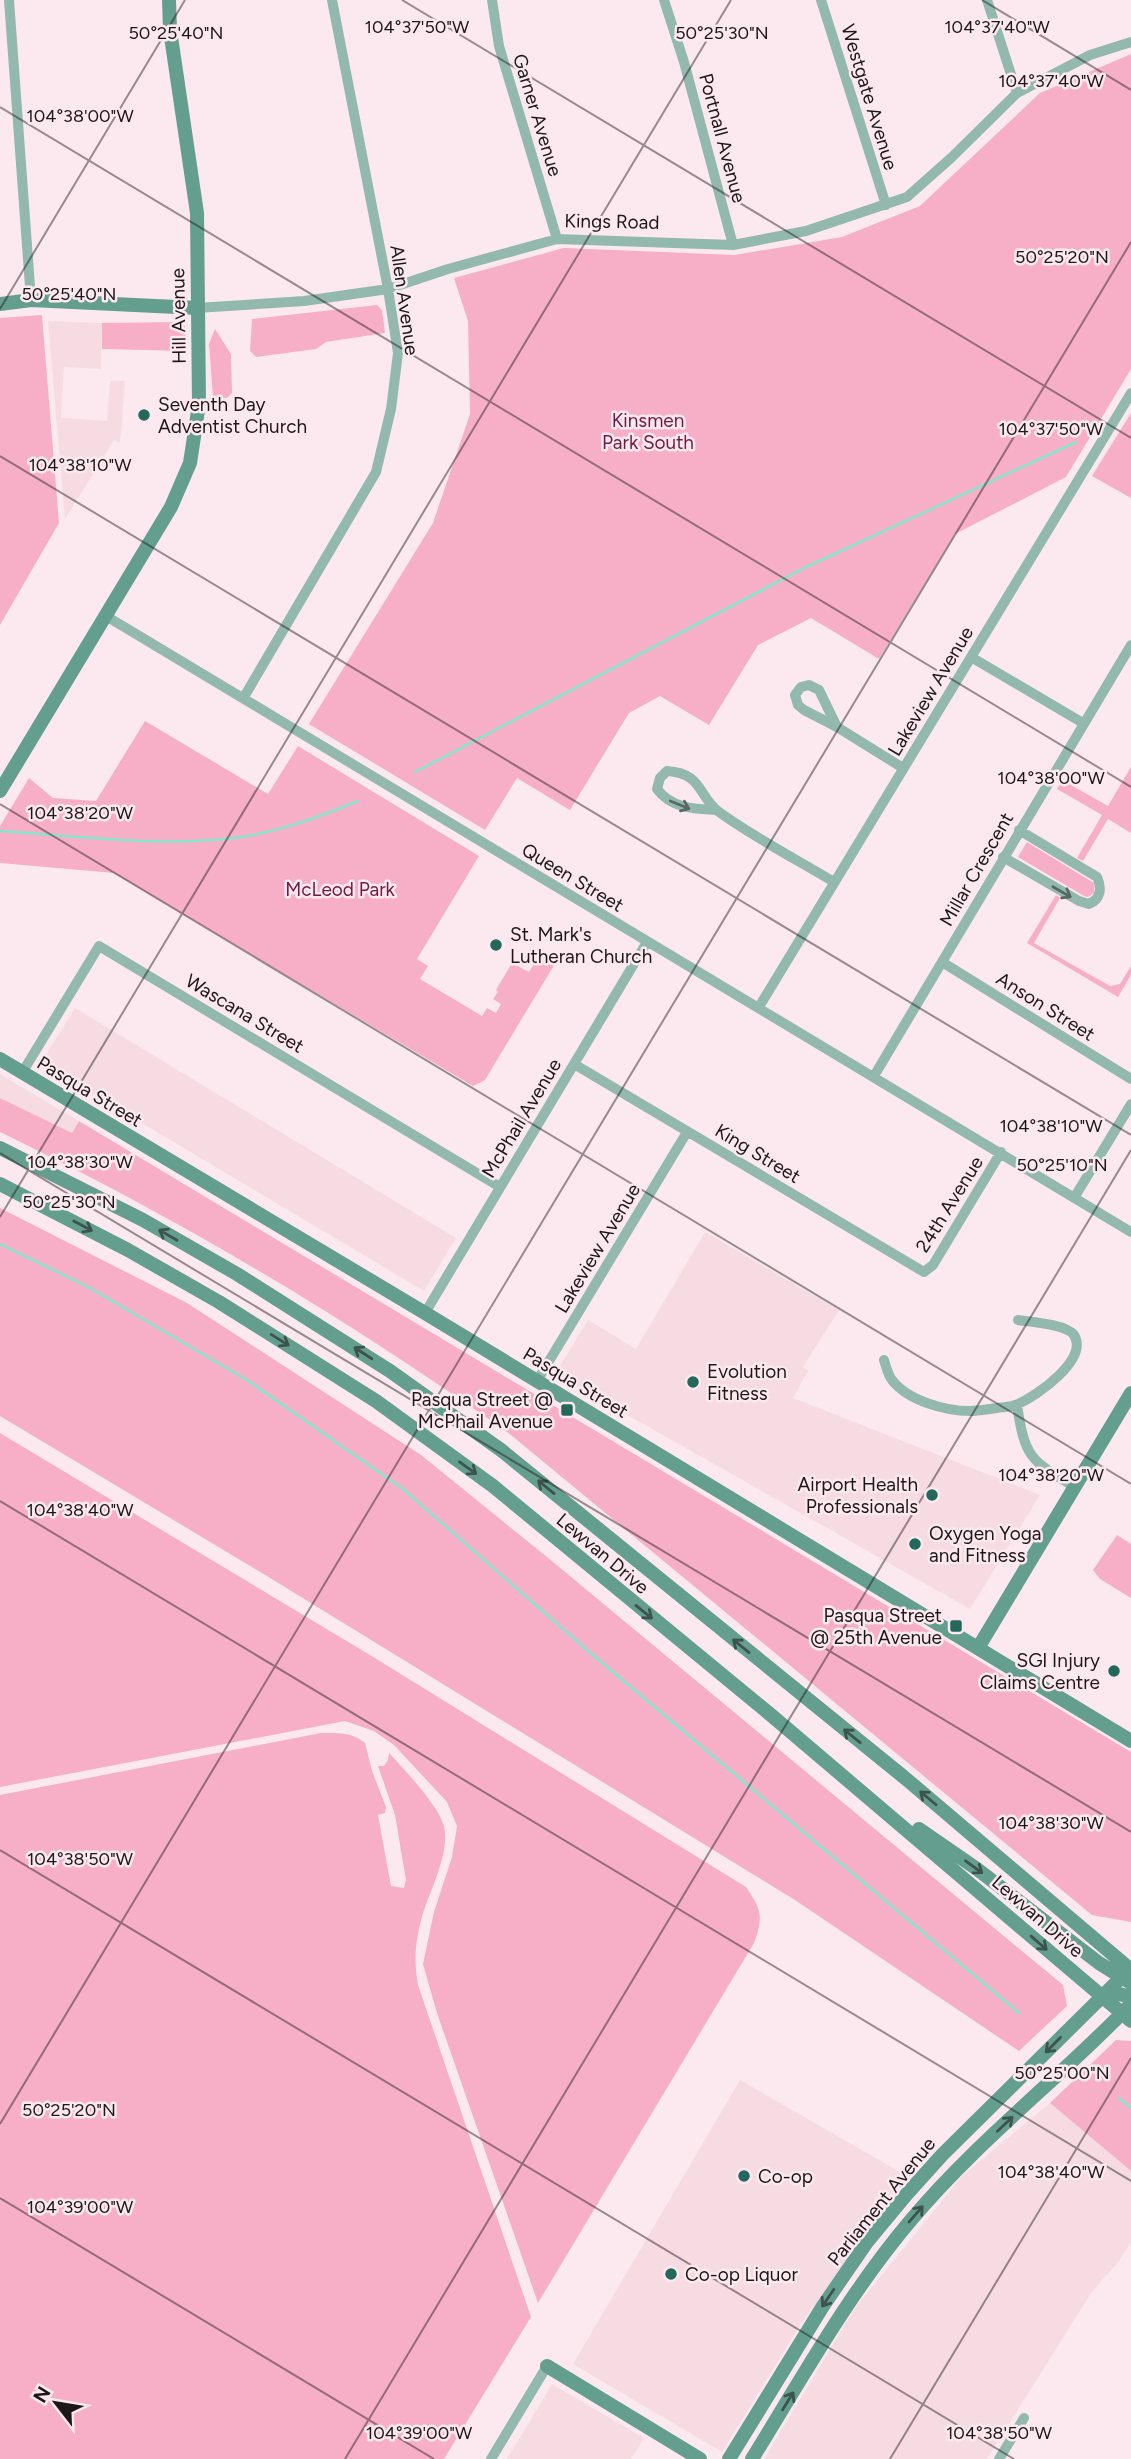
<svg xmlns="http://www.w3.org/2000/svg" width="1131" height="2459" font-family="Figtree,sans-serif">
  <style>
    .built { fill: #f6dbe3 }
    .green { fill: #f7afc8 }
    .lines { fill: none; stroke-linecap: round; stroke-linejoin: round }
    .stream { stroke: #87e4cd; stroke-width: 2.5 }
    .street { stroke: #93b9af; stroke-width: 10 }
    .secondary { stroke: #649e8f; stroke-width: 14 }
    .oneway { stroke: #586864 }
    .oneway2 { stroke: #3d544e }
    .ticks { fill: none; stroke: #1d1719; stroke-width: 2; stroke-opacity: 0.45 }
    .poi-dot { fill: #23685a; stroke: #fce9ef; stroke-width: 2.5 }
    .labels { text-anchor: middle; stroke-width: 5; stroke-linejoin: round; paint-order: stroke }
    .street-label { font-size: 19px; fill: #1d1719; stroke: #fce9ef }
    .poi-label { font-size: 19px; fill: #1d1719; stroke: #fce9ef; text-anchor: start }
    .park-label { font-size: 19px; fill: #6f1941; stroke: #fce9ef }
    .ticks-label { font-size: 18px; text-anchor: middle; fill: #1d1719; stroke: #fce9ef; stroke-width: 5; stroke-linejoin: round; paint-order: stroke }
  </style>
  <rect width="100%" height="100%" fill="#fce9ef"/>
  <path class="built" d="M48,321L102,323L101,369L64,367L61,418L107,421L110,381H125L120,443L114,440L65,519Z
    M75,1008L456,1238L424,1291L41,1063Z
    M0,1074L79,1121L72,1133L0,1098Z
    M705,1232L839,1310L803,1367L808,1371L793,1398L1040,1495L970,1609L555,1374L588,1320L636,1349Z
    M740,2080L907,2176L801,2324L722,2452L573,2364Z
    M1050,2103L1131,2171V2242L1120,2260L1091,2293L987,2459H764L855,2308L963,2175Z
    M552,2384L644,2438L631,2459H507Z"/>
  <path class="green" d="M1131,54V369L1066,477L955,534L879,659L811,618L758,645L709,725L660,696L629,713L570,810L517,778L485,830L309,724L433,523L470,414L468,321L454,278L564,248L735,255L842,237L920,206L1040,93Z
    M377,305L382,310L385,333L326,342L316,349L256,357L250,351L252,319Z
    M42,315L59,523L0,625V318Z
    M177,322L185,326L187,351L102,349V323Z
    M215,329L231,354L232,393L227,398L213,397L209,344Z
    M1131,413V498L1092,476Z
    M145,721L268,794L298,746L479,856L417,959L428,966L420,979L482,1016L487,1008L496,1013L501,1004L493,999L498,992L496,990L512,963L529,972L541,953L556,962L485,1080L473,1086L114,873L0,863V826L29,778L53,798L96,801Z
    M1131,767V833L1108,819L1083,861L1077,858L1102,815L1057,789L1062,780L1108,806Z
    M1027,842L1094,883V893L1088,897L1084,896L1018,857Z
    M1056,895L1060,898L1034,943L1110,986L1120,984L1131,966V975L1118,997L1027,943Z
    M0,1098L72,1133L79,1121L1131,1752V1922L1092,1915L511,1435C350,1320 178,1218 0,1132Z
    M0,1208L187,1303L421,1455L547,1557L1063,1985L1067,2006L1019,2051L795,1900L262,1573L0,1416Z
    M0,1433L370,1655L746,1887C761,1909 764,1917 754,1943L538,2303L437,2013L423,1964L434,1912L452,1857L457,1826L447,1802L394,1745L374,1731L345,1721L0,1787Z
    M1117,1535L1131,1544V1598L1100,1579L1093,1570Z
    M321,1733C338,1733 352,1732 365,1743L372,1771L386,1807L385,1813L378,1815L391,1886L404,1888L406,1880L395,1815L378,1766H384L388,1760L389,1753C404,1769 438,1805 444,1826C450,1851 432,1887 424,1910C416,1937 413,1957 418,1985L531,2317L444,2459H0V1795Z
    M1116,2040L1131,2041V2171L1050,2103Z"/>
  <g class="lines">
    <path class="stream" d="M415,772L804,568L1076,442
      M0,831C74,836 151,846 225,839C271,835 316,818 358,801
      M0,1244L90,1288L247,1380L403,1489L594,1656L1019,2013
      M1119,2098L1131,2108"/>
    <path class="street" d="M9,0L31,300
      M492,0L499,46L557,239
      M664,0L684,62L733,245
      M821,0L886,205
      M987,0L1017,93
      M197,308L304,301L388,289L448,269L557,239L733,245L806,231L907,197L951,158L1017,93L1090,55L1131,42
      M106,616L1131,1232
      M971,657L1083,723
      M244,697L376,472L391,409L398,353L388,289L332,0
      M837,727L819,690L809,685L801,687L795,695L798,705L804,710L837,727L903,768
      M716,810C693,809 671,808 657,789L660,778L667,771C703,773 698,797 719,812C755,838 796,859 834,882
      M1003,857L1079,901L1089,904C1101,899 1102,888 1097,877L1019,830
      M942,962L1131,1079
      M759,1007L1131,393
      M574,1064L924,1272L933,1265L1001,1152
      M22,1073L99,946L500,1187
      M874,1076L1131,645
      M1074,1198L1131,1104
      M425,1313L647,942
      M884,1360C886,1366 888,1375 892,1380C908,1401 946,1411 970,1411C979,1411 988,1409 997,1408C1004,1407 1012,1407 1018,1404C1037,1396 1089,1359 1074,1335C1066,1324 1031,1322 1018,1320
      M537,1381L687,1132
      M1017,1405C1025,1458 1030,1460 1075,1487
      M491,2459L547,2366
      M999,2459L1024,2418"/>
    <path class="secondary" d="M0,304L31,300L197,308
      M0,791L171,507L190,463L199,404L197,213L170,30L169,0
      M0,1059L425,1313L1131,1741
      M0,1148L143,1220L237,1274L390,1371L501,1450L905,1778L1131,1970
      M0,1184L128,1250L219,1302L376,1401L493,1486L771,1715L1131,2021
      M978,1648L1131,1393
      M919,1829L977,1869L1099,1963L1131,1983
      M1102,1996L1115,1993L1131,1997
      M547,2366L700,2459
      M729,2459L823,2306L867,2242L906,2195L942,2155L1131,1968
      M752,2459C802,2378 849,2293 911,2220C977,2141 1060,2078 1131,2004"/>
  </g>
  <defs><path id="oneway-shaft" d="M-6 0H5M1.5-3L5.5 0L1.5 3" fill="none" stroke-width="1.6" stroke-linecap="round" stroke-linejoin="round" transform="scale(1.75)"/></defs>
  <g class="oneway">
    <use href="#oneway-shaft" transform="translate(680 805) rotate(22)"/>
    <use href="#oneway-shaft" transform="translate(1062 892) rotate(30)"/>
  </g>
  <g class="oneway2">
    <use href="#oneway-shaft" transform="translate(83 1226) rotate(28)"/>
    <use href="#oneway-shaft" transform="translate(168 1235) rotate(-150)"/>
    <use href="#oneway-shaft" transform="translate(280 1340) rotate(32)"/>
    <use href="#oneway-shaft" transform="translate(363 1353) rotate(-147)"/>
    <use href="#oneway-shaft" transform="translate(468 1468) rotate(36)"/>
    <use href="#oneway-shaft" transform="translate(546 1487) rotate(-141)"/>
    <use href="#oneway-shaft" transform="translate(644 1612) rotate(39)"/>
    <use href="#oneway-shaft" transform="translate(741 1646) rotate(-141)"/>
    <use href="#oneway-shaft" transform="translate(852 1736) rotate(-141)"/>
    <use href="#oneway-shaft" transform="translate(928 1798) rotate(-140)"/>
    <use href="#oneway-shaft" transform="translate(974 1867) rotate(36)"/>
    <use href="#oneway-shaft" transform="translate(1039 1943) rotate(41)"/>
    <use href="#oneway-shaft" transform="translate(1053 2045) rotate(135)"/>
    <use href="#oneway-shaft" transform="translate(1005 2124) rotate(-43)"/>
    <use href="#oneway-shaft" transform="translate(916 2214) rotate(-49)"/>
    <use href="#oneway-shaft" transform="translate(828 2298) rotate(124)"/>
    <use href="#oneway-shaft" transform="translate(788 2401) rotate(-58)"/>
  </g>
  <path class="ticks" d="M402,0L1131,438M982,0L1131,90M0,107L1131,787M0,309L185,0M0,456L1131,1135M0,804L1131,1484M0,1153L1131,1832M0,1217L731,0M0,1501L1131,2181M0,1850L1014,2459M0,2124L1131,242M0,2198L434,2459M345,2459L1131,1150M890,2459L1131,2058"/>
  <g class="poi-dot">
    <circle cx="144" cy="415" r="7"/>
    <circle cx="496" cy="945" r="7"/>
    <circle cx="693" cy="1382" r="7"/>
    <rect x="560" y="1403" width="14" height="14" rx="3.5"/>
    <circle cx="932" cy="1495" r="7"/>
    <circle cx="915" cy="1544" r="7"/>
    <rect x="949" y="1619" width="14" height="14" rx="3.5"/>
    <circle cx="1114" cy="1671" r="7"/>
    <circle cx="744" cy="2176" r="7"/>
    <circle cx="671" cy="2274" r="7"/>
  </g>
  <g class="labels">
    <g class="street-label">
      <text transform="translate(870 97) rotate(73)" y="7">Westgate Avenue</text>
      <text transform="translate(538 115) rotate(73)" y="7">Garner Avenue</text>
      <text transform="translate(723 138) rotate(75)" y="7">Portnall Avenue</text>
      <text transform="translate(612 221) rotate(1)" y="7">Kings Road</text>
      <text transform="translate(405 300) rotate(82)" y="7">Allen Avenue</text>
      <text transform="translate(178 316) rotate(-91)" y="7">Hill Avenue</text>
      <text transform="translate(930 691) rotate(-59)" y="7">Lakeview Avenue</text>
      <text transform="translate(976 869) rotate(-60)" y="7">Millar Crescent</text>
      <text transform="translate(573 877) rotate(31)" y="7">Queen Street</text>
      <text transform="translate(1046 1006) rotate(32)" y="7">Anson Street</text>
      <text transform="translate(245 1013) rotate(31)" y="7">Wascana Street</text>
      <text transform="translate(90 1091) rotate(31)" y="7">Pasqua Street</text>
      <text transform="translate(521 1118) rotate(-59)" y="7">McPhail Avenue</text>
      <text transform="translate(758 1153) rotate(31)" y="7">King Street</text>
      <text transform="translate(949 1204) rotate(-58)" y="7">24th Avenue</text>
      <text transform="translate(597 1248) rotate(-59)" y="7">Lakeview Avenue</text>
      <text transform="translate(576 1382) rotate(31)" y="7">Pasqua Street</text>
      <text transform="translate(603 1553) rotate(40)" y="7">Lewvan Drive</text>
      <text transform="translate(1038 1916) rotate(41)" y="7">Lewvan Drive</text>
      <text transform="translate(881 2201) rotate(-51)" y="7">Parliament Avenue</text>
    </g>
    <g class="poi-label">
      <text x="158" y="411">Seventh Day<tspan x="158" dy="22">Adventist Church</tspan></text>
      <text x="510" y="941">St. Mark's<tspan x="510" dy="22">Lutheran Church</tspan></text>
      <text x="707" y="1378">Evolution<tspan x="707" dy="22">Fitness</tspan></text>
      <text x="553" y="1406" text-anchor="end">Pasqua Street @<tspan x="553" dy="22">McPhail Avenue</tspan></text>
      <text x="918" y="1491" text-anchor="end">Airport Health<tspan x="918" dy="22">Professionals</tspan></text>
      <text x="929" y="1540">Oxygen Yoga<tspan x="929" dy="22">and Fitness</tspan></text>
      <text x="942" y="1622" text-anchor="end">Pasqua Street<tspan x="942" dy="22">@ 25th Avenue</tspan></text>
      <text x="1100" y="1667" text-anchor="end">SGI Injury<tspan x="1100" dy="22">Claims Centre</tspan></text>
      <text x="758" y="2183">Co-op</text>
      <text x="685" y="2281">Co-op Liquor</text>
    </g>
    <g class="park-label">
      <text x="648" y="427">Kinsmen<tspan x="648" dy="22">Park South</tspan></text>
      <text x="340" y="896">McLeod Park</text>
    </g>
  </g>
  <g class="ticks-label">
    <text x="417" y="33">104°37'50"W</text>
    <text x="997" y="33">104°37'40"W</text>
    <text x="176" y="39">50°25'40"N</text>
    <text x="722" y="39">50°25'30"N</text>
    <text x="1051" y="87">104°37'40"W</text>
    <text x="80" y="122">104°38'00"W</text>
    <text x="1062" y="263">50°25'20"N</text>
    <text x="69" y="300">50°25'40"N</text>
    <text x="1051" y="435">104°37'50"W</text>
    <text x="80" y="471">104°38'10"W</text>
    <text x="1051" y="784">104°38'00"W</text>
    <text x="80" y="819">104°38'20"W</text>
    <text x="1051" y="1132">104°38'10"W</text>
    <text x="80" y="1168">104°38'30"W</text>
    <text x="1062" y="1171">50°25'10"N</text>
    <text x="69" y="1208">50°25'30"N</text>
    <text x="1051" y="1481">104°38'20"W</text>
    <text x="80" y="1516">104°38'40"W</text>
    <text x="1051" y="1829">104°38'30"W</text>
    <text x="80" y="1865">104°38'50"W</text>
    <text x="1062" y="2079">50°25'00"N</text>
    <text x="69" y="2116">50°25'20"N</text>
    <text x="1051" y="2178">104°38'40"W</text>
    <text x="80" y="2213">104°39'00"W</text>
    <text x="419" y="2439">104°39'00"W</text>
    <text x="999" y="2439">104°38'50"W</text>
  </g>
  <g transform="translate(56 2403) rotate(301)" stroke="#fce9ef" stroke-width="5" paint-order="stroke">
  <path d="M0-5L12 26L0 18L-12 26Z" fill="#1d1719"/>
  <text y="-10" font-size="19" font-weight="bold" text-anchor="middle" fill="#1d1719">N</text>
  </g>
</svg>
